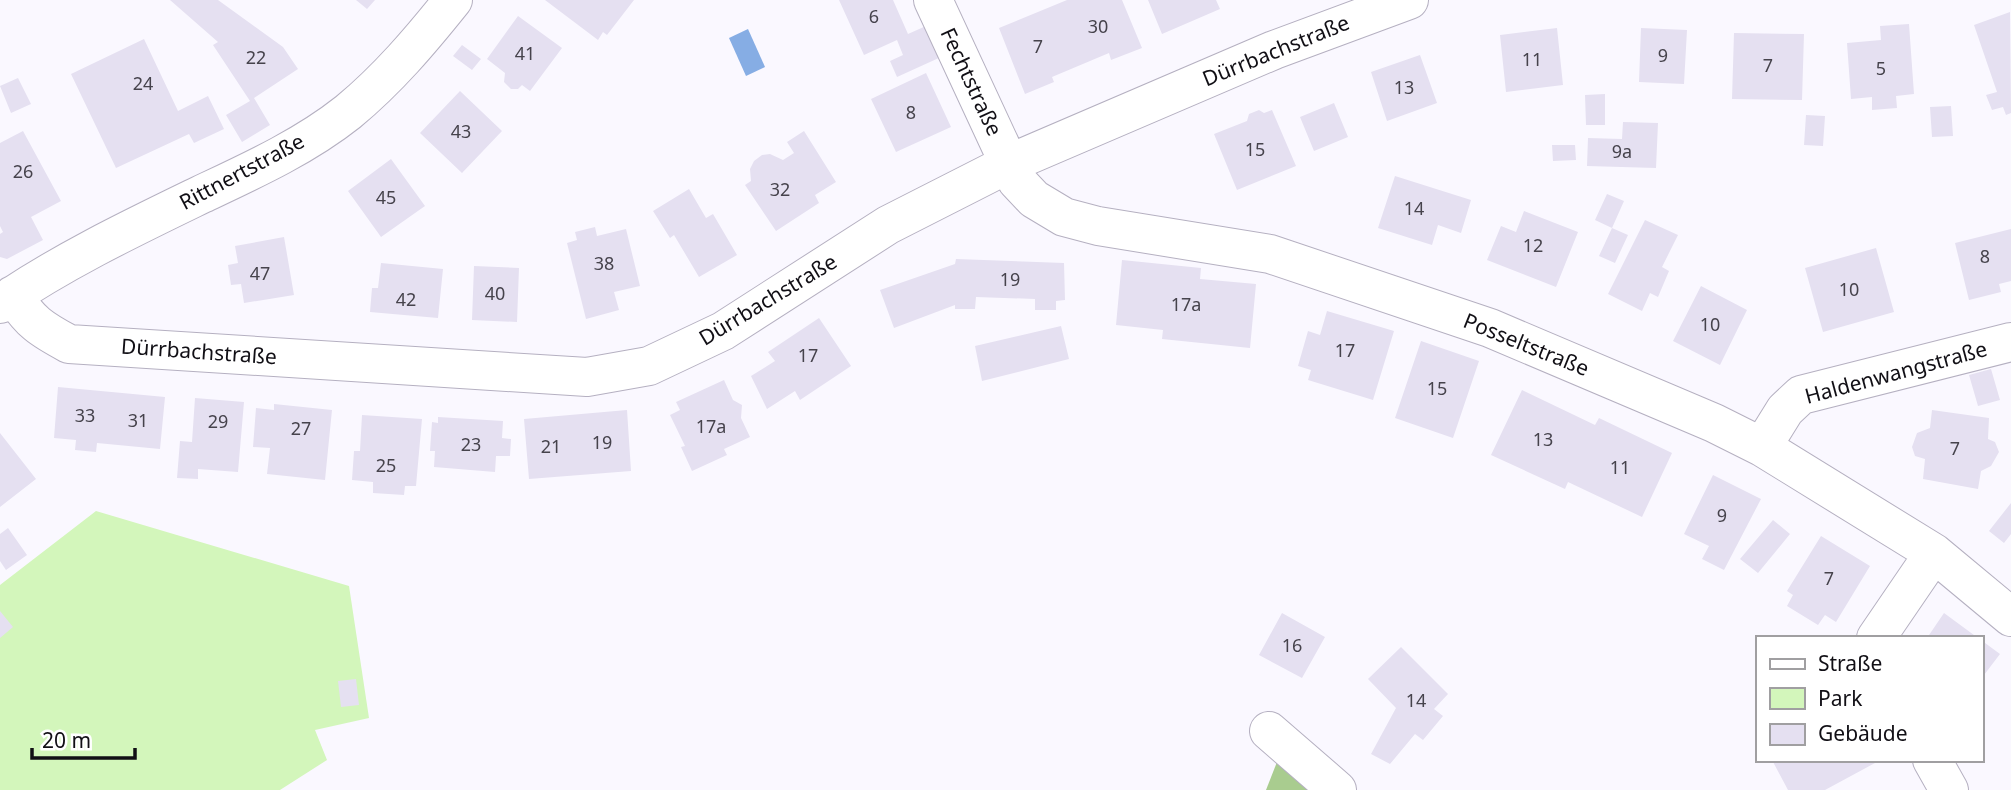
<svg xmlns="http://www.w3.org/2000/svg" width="2011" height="790" font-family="'Noto Sans',sans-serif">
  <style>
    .green { fill: #d3f6bb }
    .forest { fill: #a9cc8f }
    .water { fill: #86ade4 }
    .building { fill: #e5e0f1 }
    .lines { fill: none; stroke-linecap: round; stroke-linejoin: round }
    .minor-casing { stroke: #b5b0c1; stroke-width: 40 }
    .minor { stroke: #fff; stroke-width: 38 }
    .labels { text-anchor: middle; stroke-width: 5; stroke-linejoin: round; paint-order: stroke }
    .number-label { font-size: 18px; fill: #46434c }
    .street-label { font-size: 21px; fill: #110f15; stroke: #fff }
  </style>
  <rect width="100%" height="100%" fill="#faf8ff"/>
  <path class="green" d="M96,511L349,586L369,718L315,730L327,760L280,790H0V585Z"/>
  <path class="forest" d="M1279,757L1317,790H1266Z"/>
  <path class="water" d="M748,29L765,67L746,76L729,38Z"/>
  <path class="building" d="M170,0H218L283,47L298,69L254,98L270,125L242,142L226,115L250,101L213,45L218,42Z
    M356,0H375L367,9Z
    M545,0H634L607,35L603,32L598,40Z
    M839,0H893L908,34L926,26L941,57L897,77L890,61L903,55L897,40L864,55Z
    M1067,0H1122L1142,48L1111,60L1109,53L1052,77L1054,82L1025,94L999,28Z
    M1148,0H1216L1220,9L1162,34Z
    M2010,12L2011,113L2006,115L2003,107L1992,110L1986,95L1997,92L1974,25Z
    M518,16L562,48L530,91L522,85L518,89H511L504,82L505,73L487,59Z
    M1909,24L1914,94L1896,96L1897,108L1872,110V97L1851,99L1847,43L1881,40L1880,26Z
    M1557,28L1563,85L1506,92L1500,35Z
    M1641,28L1687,30L1684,84L1639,82Z
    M1734,33L1804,34L1802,100L1732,99Z
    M144,39L178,111L208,96L224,129L194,143L189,134L116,168L71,74Z
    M462,45L481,59L472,70L453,56Z
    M1420,55L1437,103L1387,121L1371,72Z
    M926,73L951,127L896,152L871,99Z
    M18,78L31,104L11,113L0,86Z
    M460,91L502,131L462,173L420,133Z
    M1605,94V125H1586L1585,95Z
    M1334,103L1348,137L1314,151L1300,117Z
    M1951,106L1953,136L1932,137L1930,107Z
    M1259,110L1264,113L1272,110L1296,166L1237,190L1214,134L1247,121L1249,114Z
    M1806,115L1825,116L1823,146L1804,145Z
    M1623,122L1658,123L1656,168L1587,166L1588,138L1622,139Z
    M23,131L61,201L31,217L43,240L7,259L0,257V234L3,232L0,226V143Z
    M804,131L836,182L815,195L819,203L776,231L745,185L751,181L750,169L754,161L762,155L770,154L783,160L794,153L787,142Z
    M1552,145H1575L1576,160L1553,161Z
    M391,159L425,206L381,237L348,191Z
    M1395,176L1471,200L1461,233L1438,225L1432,245L1378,228Z
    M689,189L706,218L713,214L737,255L699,277L674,235L670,238L653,211Z
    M1607,194L1624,201L1612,228L1595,220Z
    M1524,211L1578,232L1556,287L1487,260L1501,226L1516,232Z
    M1645,220L1678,235L1662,267L1669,271L1658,297L1650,293L1642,311L1608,294Z
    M595,227L597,236L626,229L640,286L614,292L619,310L586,319L567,243L577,240L575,232Z
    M1612,228L1628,235L1615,263L1599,256Z
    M2011,229V281L1999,284L2001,292L1969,300L1955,243Z
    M284,237L294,295L244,303L241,284L231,285L228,265L238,263L235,246Z
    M1876,248L1894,312L1823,332L1805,268Z
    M956,259L1064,263L1065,300L1056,301V310H1035V299L976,297L975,309H955V305L894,328L880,290L955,264Z
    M1122,260L1201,268L1200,279L1256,284L1250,348L1162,339L1163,330L1116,325Z
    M381,263L443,269L438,318L370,312L372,288H378Z
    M474,266L519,268L517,322L472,320Z
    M1701,286L1747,310L1720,365L1673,341Z
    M1327,311L1394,331L1373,400L1308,380L1311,370L1298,366L1308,331L1320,335Z
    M819,318L851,366L800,400L795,391L767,409L751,376L775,361L768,352Z
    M1061,326L1069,359L982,381L975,346Z
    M1421,341L1479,361L1453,438L1395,418Z
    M1991,369L2000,400L1978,406L1969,375Z
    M724,380L733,400L742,405L741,418L750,437L724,449L727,455L692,471L681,447L685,446L670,415L680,410L676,402Z
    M58,387L165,397L160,449L97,443L96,452L75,450L76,440L54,438Z
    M1522,390L1595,425L1599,418L1672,453L1642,517L1568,482L1565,489L1491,455Z
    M195,398L244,402L238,472L198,469V479L177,478L180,441L192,442Z
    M274,404L332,410L325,480L267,474L270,448L253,447L256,408L274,410Z
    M627,410L631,471L529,479L524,419Z
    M1932,410L1989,418L1988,439L1995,442L1999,452L1991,466L1981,471L1978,489L1923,479L1925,459L1915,456L1912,447L1917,433L1930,428Z
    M362,415L422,419L416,486H405L404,495L373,493V482L352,480L354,451H360Z
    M438,417L503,421L502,438L511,439L510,456H496L495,472L434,467L435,451H430L432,422L438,423Z
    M0,433L36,479L0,507Z
    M1713,475L1761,499L1724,570L1702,559L1709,546L1684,534Z
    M2011,503V534L2004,543L1989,531Z
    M1773,520L1790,534L1758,573L1740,559Z
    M8,528L27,555L6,570L0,561V534Z
    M1821,536L1870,566L1836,622L1825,615L1818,625L1787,606L1793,595L1787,591Z
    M0,611L13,627L0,638Z
    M1282,613L1325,637L1302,678L1259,655Z
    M1944,613L1978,638H1927Z
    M1981,640L2000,654L1981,679Z
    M1401,647L1448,694L1434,709L1443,716L1423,740L1415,734L1390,764L1371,754L1396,708L1368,679Z
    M356,679L359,705L341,707L338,681Z
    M1772,760H1874L1875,763L1825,790H1788Z"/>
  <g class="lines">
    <defs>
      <path id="minor" d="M933,0L1017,181L1034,199L1064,217L1098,226L1270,254L1490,328L1714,423L1762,447L1934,553L2011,617
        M13,295C30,322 41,329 69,344L587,377L649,366L723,331L888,225L1008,164L1274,50L1409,0
        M0,304C63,261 132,228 200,195C251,171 304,147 348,112C388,79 421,40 453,0
        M1762,447L1785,410L1801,395L2011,342
        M1876,638L1934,553
        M1269,731L1337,790
        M1932,760L1949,790"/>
    </defs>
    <use href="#minor" class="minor-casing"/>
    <use href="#minor" class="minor"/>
  </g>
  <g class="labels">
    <g class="number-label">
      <text x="874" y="23">6</text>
      <text x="1098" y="33">30</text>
      <text x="1038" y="53">7</text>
      <text x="525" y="60">41</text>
      <text x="1663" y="62">9</text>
      <text x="256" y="64">22</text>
      <text x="1532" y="66">11</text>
      <text x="1768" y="72">7</text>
      <text x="1881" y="75">5</text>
      <text x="143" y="90">24</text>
      <text x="1404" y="94">13</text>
      <text x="911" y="119">8</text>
      <text x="461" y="138">43</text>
      <text x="1255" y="156">15</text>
      <text x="1622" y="158">9a</text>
      <text x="23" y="178">26</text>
      <text x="780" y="196">32</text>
      <text x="386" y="204">45</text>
      <text x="1414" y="215">14</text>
      <text x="1533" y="252">12</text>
      <text x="1985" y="263">8</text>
      <text x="604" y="270">38</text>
      <text x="260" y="280">47</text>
      <text x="1010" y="286">19</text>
      <text x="1849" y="296">10</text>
      <text x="495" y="300">40</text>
      <text x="406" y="306">42</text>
      <text x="1186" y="311">17a</text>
      <text x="1710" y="331">10</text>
      <text x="1345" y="357">17</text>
      <text x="808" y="362">17</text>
      <text x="1437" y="395">15</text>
      <text x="85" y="422">33</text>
      <text x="138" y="427">31</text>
      <text x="218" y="428">29</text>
      <text x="711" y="433">17a</text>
      <text x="301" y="435">27</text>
      <text x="1543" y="446">13</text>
      <text x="602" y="449">19</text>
      <text x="471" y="451">23</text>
      <text x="551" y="453">21</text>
      <text x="1955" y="455">7</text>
      <text x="386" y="472">25</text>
      <text x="1620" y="474">11</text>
      <text x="1722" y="522">9</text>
      <text x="1829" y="585">7</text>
      <text x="1292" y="652">16</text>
      <text x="1416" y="707">14</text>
    </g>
    <g class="street-label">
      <text transform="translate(1276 51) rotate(-22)" y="7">Dürrbachstraße</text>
      <text transform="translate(971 82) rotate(65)" y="7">Fechtstraße</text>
      <text transform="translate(242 172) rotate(-28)" y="7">Rittnertstraße</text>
      <text transform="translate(768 300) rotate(-31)" y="7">Dürrbachstraße</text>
      <text transform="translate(1526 345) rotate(22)" y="7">Posseltstraße</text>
      <text transform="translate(199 352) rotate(4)" y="7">Dürrbachstraße</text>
      <text transform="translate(1896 373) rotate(-15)" y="7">Haldenwangstraße</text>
    </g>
  </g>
  <rect x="1756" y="636" width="228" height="126" fill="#ffffff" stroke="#a09fa1" stroke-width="2"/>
  <rect x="1770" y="659" width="35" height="10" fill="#ffffff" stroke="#a09fa1" stroke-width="2"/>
  <text x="1818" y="671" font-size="21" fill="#110f15">Straße</text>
  <rect x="1770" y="688" width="35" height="21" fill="#d3f6bb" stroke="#a09fa1" stroke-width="2"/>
  <text x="1818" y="706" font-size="21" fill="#110f15">Park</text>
  <rect x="1770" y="724" width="35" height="21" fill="#e5e0f1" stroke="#a09fa1" stroke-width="2"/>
  <text x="1818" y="741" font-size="21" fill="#110f15">Gebäude</text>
  <path d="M32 748v10h103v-10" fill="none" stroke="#110f15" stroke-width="3.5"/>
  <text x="42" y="748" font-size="21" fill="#110f15" stroke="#ffffff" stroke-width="5" paint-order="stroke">20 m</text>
</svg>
